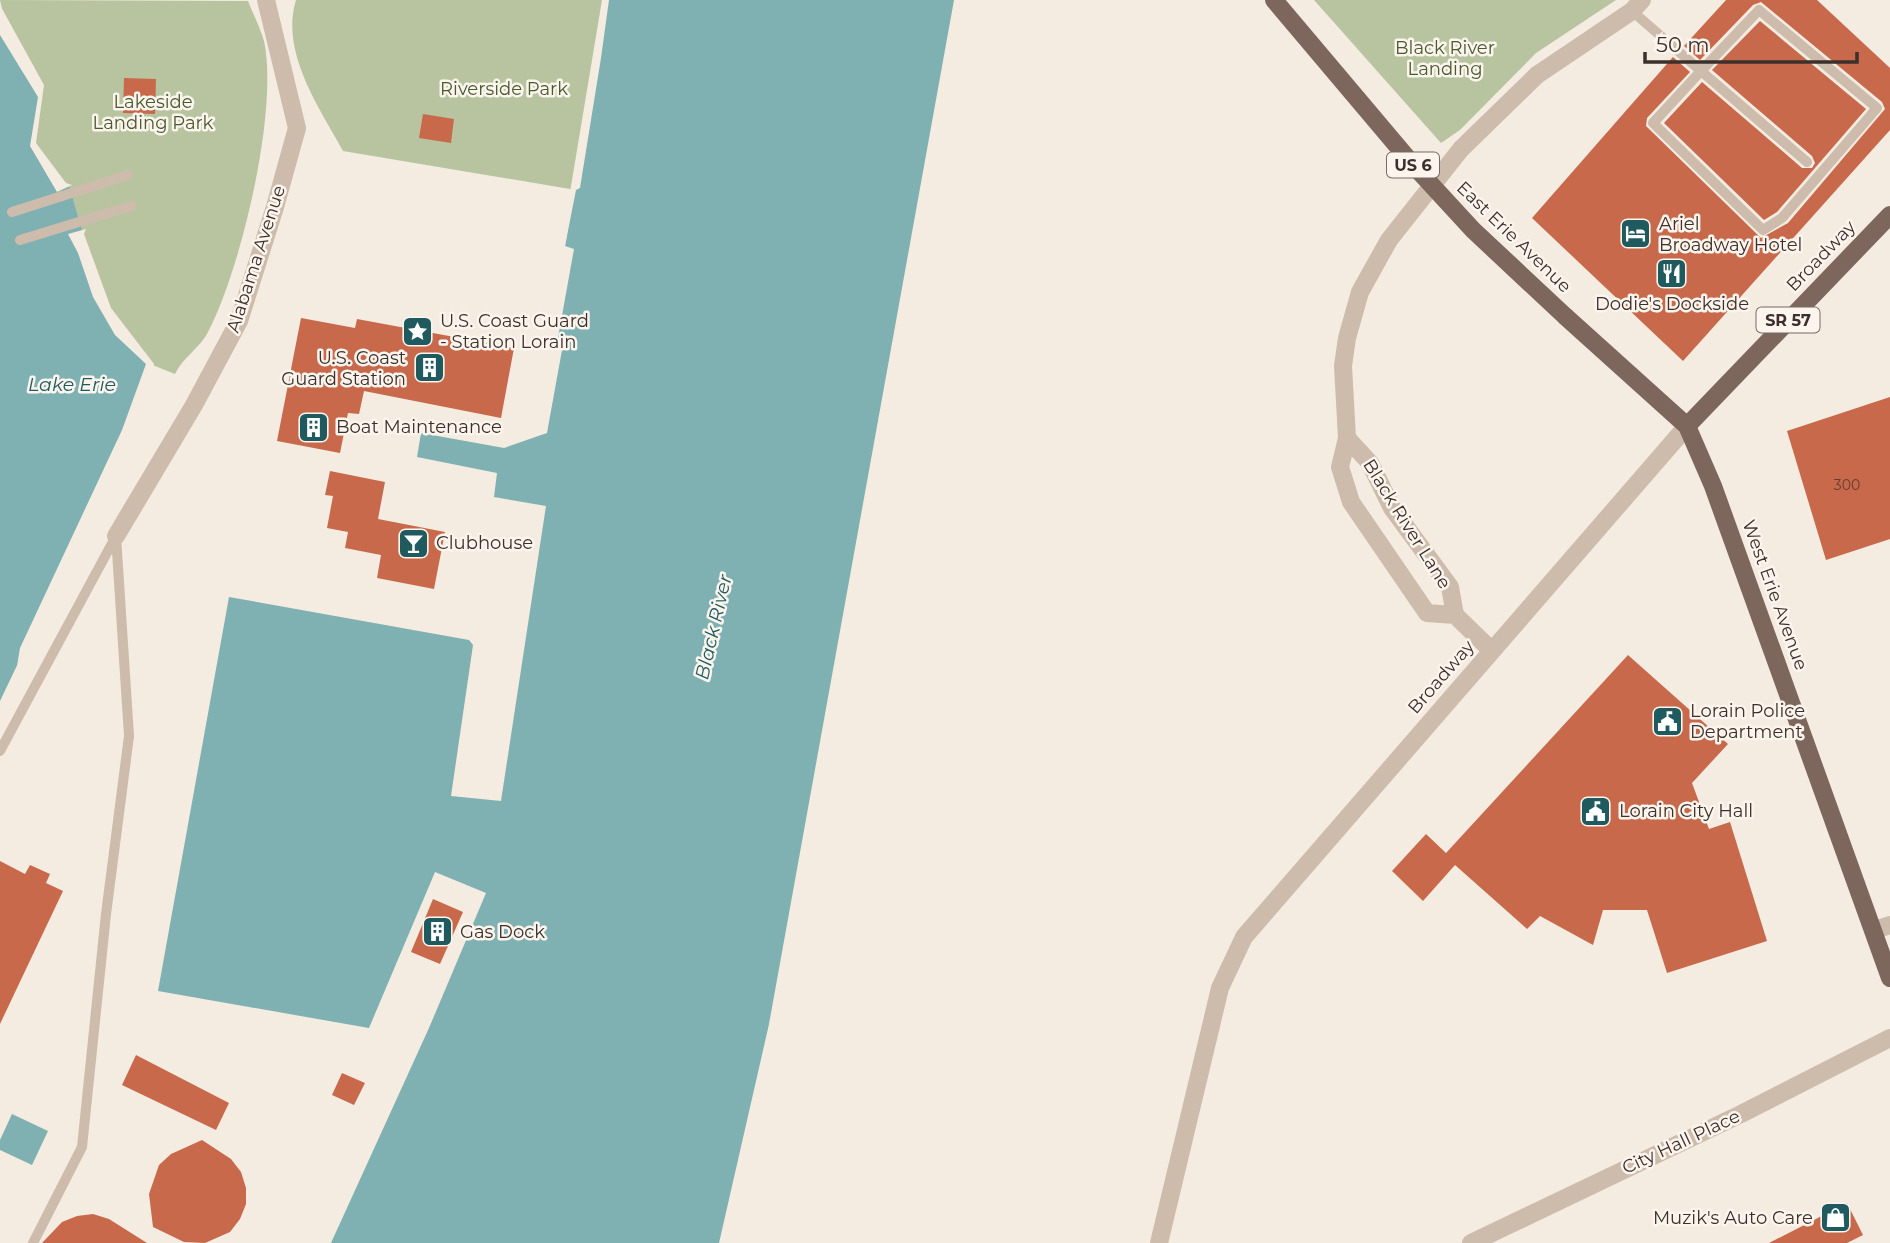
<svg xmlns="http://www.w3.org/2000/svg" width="1890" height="1243" font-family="Montserrat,sans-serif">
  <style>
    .green { fill: #b8c4a0 }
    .water { fill: #7fb0b2 }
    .pier { fill: #f4ebe1 }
    .building { fill: #c8694b }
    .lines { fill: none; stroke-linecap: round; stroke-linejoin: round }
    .service { stroke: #cdbbac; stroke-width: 10 }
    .minor { stroke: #cdbbac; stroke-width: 18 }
    .primary { stroke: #7d675c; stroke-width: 18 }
    .primary-bridge { stroke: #7d675c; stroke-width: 18 }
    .labels { text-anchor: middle; stroke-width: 5; stroke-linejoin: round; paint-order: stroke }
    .number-label { font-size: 14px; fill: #5e3e33 }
    .shield { fill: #fbf5ee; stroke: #756b66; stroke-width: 2 }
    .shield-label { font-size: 16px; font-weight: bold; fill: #3b302b }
    .park-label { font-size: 18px; fill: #4a5a2e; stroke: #fbf5ee }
    .poi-label { font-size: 18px; fill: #3b302b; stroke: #fbf5ee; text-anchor: start }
    .street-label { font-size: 18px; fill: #3b302b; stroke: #fbf5ee }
    .water-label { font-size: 19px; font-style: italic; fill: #1f5a5e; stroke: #fbf5ee }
  </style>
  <rect width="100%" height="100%" fill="#f4ebe1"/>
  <path class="green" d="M0,0L248,1C253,14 260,27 264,41C279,110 241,269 208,332C200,348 183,357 175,374L150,364L108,310L79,232L68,186L32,144Z
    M296,0H606L576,190L343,151C319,107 280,52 296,0Z
    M1314,0H1616L1536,53L1460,130L1441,143Z"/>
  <path class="water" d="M606,0H954L769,1024L719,1243H331L429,1028L486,893L435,872L369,1028L158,991L229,597L469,640L473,645L451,796L501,801L546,506L494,497L497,473L417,457L421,433L504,448L547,433L562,350L556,349L574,249L565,246Z
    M0,9L41,86L32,144L64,187L69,186L82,230L79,232L108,310L150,364L140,408L0,701Z
    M12,1114L48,1131L32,1165L0,1150V1140Z"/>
  <path class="pier" d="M602,0H609L601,58L580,188L576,190L565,246H561Z
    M0,5L44,85L36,143L66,183L72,185L57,192L30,146L38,97L0,35Z
    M86,229L84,234L111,308L154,364L144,409L17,666L20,648L122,430L146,364L115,335L93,297L78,253L68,234Z"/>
  <path class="building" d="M1726,0H1817L1890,68V130L1683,361L1532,218L1673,57L1690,72L1647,118L1646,126L1761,238L1788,223L1885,109L1882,102L1761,2L1753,5L1700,60L1684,46Z
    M1760,21L1866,109L1777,212L1764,220L1664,123L1702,82L1802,168H1812L1815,163L1812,156L1712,70Z
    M124,78L156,79L155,114L123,113Z
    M423,114L454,119L451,143L419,138Z
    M301,318L355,328L357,319L514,348L501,418L364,391L359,414L348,413L340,453L277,441Z
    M1890,397V539L1826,560L1787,431Z
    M330,471L385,482L378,519L445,532L434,589L377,578L381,555L345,548L348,532L327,528L333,496L325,495Z
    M1628,655L1728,744L1692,783L1709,829L1730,822L1767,941L1667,973L1647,910H1603L1593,945L1540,916L1527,929L1455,865L1423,901L1392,871L1426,834L1446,853Z
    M0,861L25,874L30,865L50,874L46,883L63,891L0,1024Z
    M433,899L463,912L440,964L411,952Z
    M136,1055L229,1103L216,1130L122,1085Z
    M342,1073L365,1083L354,1105L332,1095Z
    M202,1140L231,1159L241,1172L246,1188V1204L240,1219L230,1232L205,1243L184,1242L153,1227L149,1194L159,1165L171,1154Z
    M1847,1203L1863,1235L1847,1243H1769Z
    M93,1214L109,1219L147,1243H42L62,1222L77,1216Z"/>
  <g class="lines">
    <path class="service" d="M1632,11L1701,71L1653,123L1763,230L1782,218L1877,108L1759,10L1701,71L1807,162
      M12,212L128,175
      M20,240L131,206
      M0,751L116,536
      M33,1243L82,1147L106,914L129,736L116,536"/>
    <path class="minor" d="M1347,438L1370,463L1392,508L1450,587L1455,615L1427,613L1351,502L1340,467L1347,438L1343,366L1347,338L1360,292L1389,240L1461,149L1537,75L1632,11L1642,0
      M116,536L194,405L239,321L275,207L297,128L266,0
      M1455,615L1492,651
      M1875,930L1890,925
      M1159,1243L1220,988L1244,937L1687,426
      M1471,1243L1741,1114L1890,1038"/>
    <path class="primary" d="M1566,317L1687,426L1713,486L1890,978
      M1687,426L1890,215"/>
    <path class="primary-bridge" d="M1274,0L1415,167L1473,230L1566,317"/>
  </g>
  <defs>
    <symbol id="hotel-square" viewBox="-11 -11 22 22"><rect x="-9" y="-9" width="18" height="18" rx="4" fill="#1f5a5e" stroke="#fbf5ee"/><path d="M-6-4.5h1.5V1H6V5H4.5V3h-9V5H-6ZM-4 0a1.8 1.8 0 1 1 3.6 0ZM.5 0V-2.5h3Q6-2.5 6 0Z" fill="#fff"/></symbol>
    <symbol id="restaurant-square" viewBox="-11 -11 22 22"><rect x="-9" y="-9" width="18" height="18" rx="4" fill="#1f5a5e" stroke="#fbf5ee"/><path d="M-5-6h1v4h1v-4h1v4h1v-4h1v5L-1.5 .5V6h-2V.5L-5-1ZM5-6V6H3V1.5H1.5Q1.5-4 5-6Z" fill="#fff"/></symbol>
    <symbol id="sight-square" viewBox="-11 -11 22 22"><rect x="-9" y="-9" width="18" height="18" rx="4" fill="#1f5a5e" stroke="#fbf5ee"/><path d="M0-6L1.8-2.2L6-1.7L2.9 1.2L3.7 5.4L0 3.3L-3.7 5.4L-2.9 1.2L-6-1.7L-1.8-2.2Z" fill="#fff"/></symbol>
    <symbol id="building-square" viewBox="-11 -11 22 22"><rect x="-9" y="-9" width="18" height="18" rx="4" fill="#1f5a5e" stroke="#fbf5ee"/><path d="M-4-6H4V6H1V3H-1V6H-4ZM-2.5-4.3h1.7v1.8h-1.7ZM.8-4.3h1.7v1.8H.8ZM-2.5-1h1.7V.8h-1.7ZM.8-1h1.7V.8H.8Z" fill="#fff"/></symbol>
    <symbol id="bar-square" viewBox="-11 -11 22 22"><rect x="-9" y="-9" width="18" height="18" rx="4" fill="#1f5a5e" stroke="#fbf5ee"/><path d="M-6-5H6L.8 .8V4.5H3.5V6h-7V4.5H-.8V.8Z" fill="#fff"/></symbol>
    <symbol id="civic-square" viewBox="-11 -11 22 22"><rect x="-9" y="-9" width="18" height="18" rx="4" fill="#1f5a5e" stroke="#fbf5ee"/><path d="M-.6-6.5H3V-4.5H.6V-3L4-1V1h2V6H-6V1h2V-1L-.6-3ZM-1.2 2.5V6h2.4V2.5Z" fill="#fff"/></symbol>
    <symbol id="shop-square" viewBox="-11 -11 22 22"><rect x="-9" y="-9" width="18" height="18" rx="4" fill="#1f5a5e" stroke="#fbf5ee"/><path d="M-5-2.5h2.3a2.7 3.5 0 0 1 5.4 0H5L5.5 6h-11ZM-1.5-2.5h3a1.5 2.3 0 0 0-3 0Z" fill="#fff"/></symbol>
  </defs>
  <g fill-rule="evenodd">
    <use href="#hotel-square" x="1618" y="216" width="35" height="35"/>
    <use href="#restaurant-square" x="1654" y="256" width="35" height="35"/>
    <use href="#sight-square" x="400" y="314" width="35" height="35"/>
    <use href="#building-square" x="412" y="350" width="35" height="35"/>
    <use href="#building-square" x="296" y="410" width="35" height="35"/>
    <use href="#bar-square" x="396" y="526" width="35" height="35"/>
    <use href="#civic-square" x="1650" y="704" width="35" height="35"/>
    <use href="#civic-square" x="1578" y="794" width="35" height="35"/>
    <use href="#building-square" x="420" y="914" width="35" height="35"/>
    <use href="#shop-square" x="1818" y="1200" width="35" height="35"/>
  </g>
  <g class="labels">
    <g class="number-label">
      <text x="1847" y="490">300</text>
    </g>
    <g class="shield">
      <rect x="1387" y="152.5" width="52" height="25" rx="5"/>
      <rect x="1756.5" y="307.5" width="63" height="25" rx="5"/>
    </g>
    <g class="shield-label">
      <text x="1413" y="171">US 6</text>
      <text x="1788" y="326">SR 57</text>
    </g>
    <g class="park-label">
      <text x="1445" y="54">Black River<tspan x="1445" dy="21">Landing</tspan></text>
      <text x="504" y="95">Riverside Park</text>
      <text x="153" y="108">Lakeside<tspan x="153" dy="21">Landing Park</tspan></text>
    </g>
    <g class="poi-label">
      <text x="1659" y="230">Ariel<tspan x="1659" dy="21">Broadway Hotel</tspan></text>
      <text x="1672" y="310" text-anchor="middle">Dodie's Dockside</text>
      <text x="440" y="327">U.S. Coast Guard<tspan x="440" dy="21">- Station Lorain</tspan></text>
      <text x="406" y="364" text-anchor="end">U.S. Coast<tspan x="406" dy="21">Guard Station</tspan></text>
      <text x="336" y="433">Boat Maintenance</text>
      <text x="436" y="549">Clubhouse</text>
      <text x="1690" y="717">Lorain Police<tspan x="1690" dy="21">Department</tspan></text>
      <text x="1619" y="817">Lorain City Hall</text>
      <text x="460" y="938">Gas Dock</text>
      <text x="1813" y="1224" text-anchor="end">Muzik's Auto Care</text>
    </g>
    <g class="street-label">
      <text transform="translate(1514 237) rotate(44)" y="6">East Erie Avenue</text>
      <text transform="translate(1821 256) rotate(-46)" y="6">Broadway</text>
      <text transform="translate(256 259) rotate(-72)" y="6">Alabama Avenue</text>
      <text transform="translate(1407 524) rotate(58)" y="6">Black River Lane</text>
      <text transform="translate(1775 595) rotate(70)" y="6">West Erie Avenue</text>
      <text transform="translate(1441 677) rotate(-49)" y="6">Broadway</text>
      <text transform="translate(1681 1142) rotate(-25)" y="6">City Hall Place</text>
    </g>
    <g class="water-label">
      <text x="72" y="391">Lake Erie</text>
      <text transform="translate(713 627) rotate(-77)" y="7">Black River</text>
    </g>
  </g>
  <path d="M1645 52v10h212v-10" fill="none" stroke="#3b302b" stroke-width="3.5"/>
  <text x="1656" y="52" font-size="21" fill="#3b302b" stroke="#fbf5ee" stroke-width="5" paint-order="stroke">50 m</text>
</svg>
